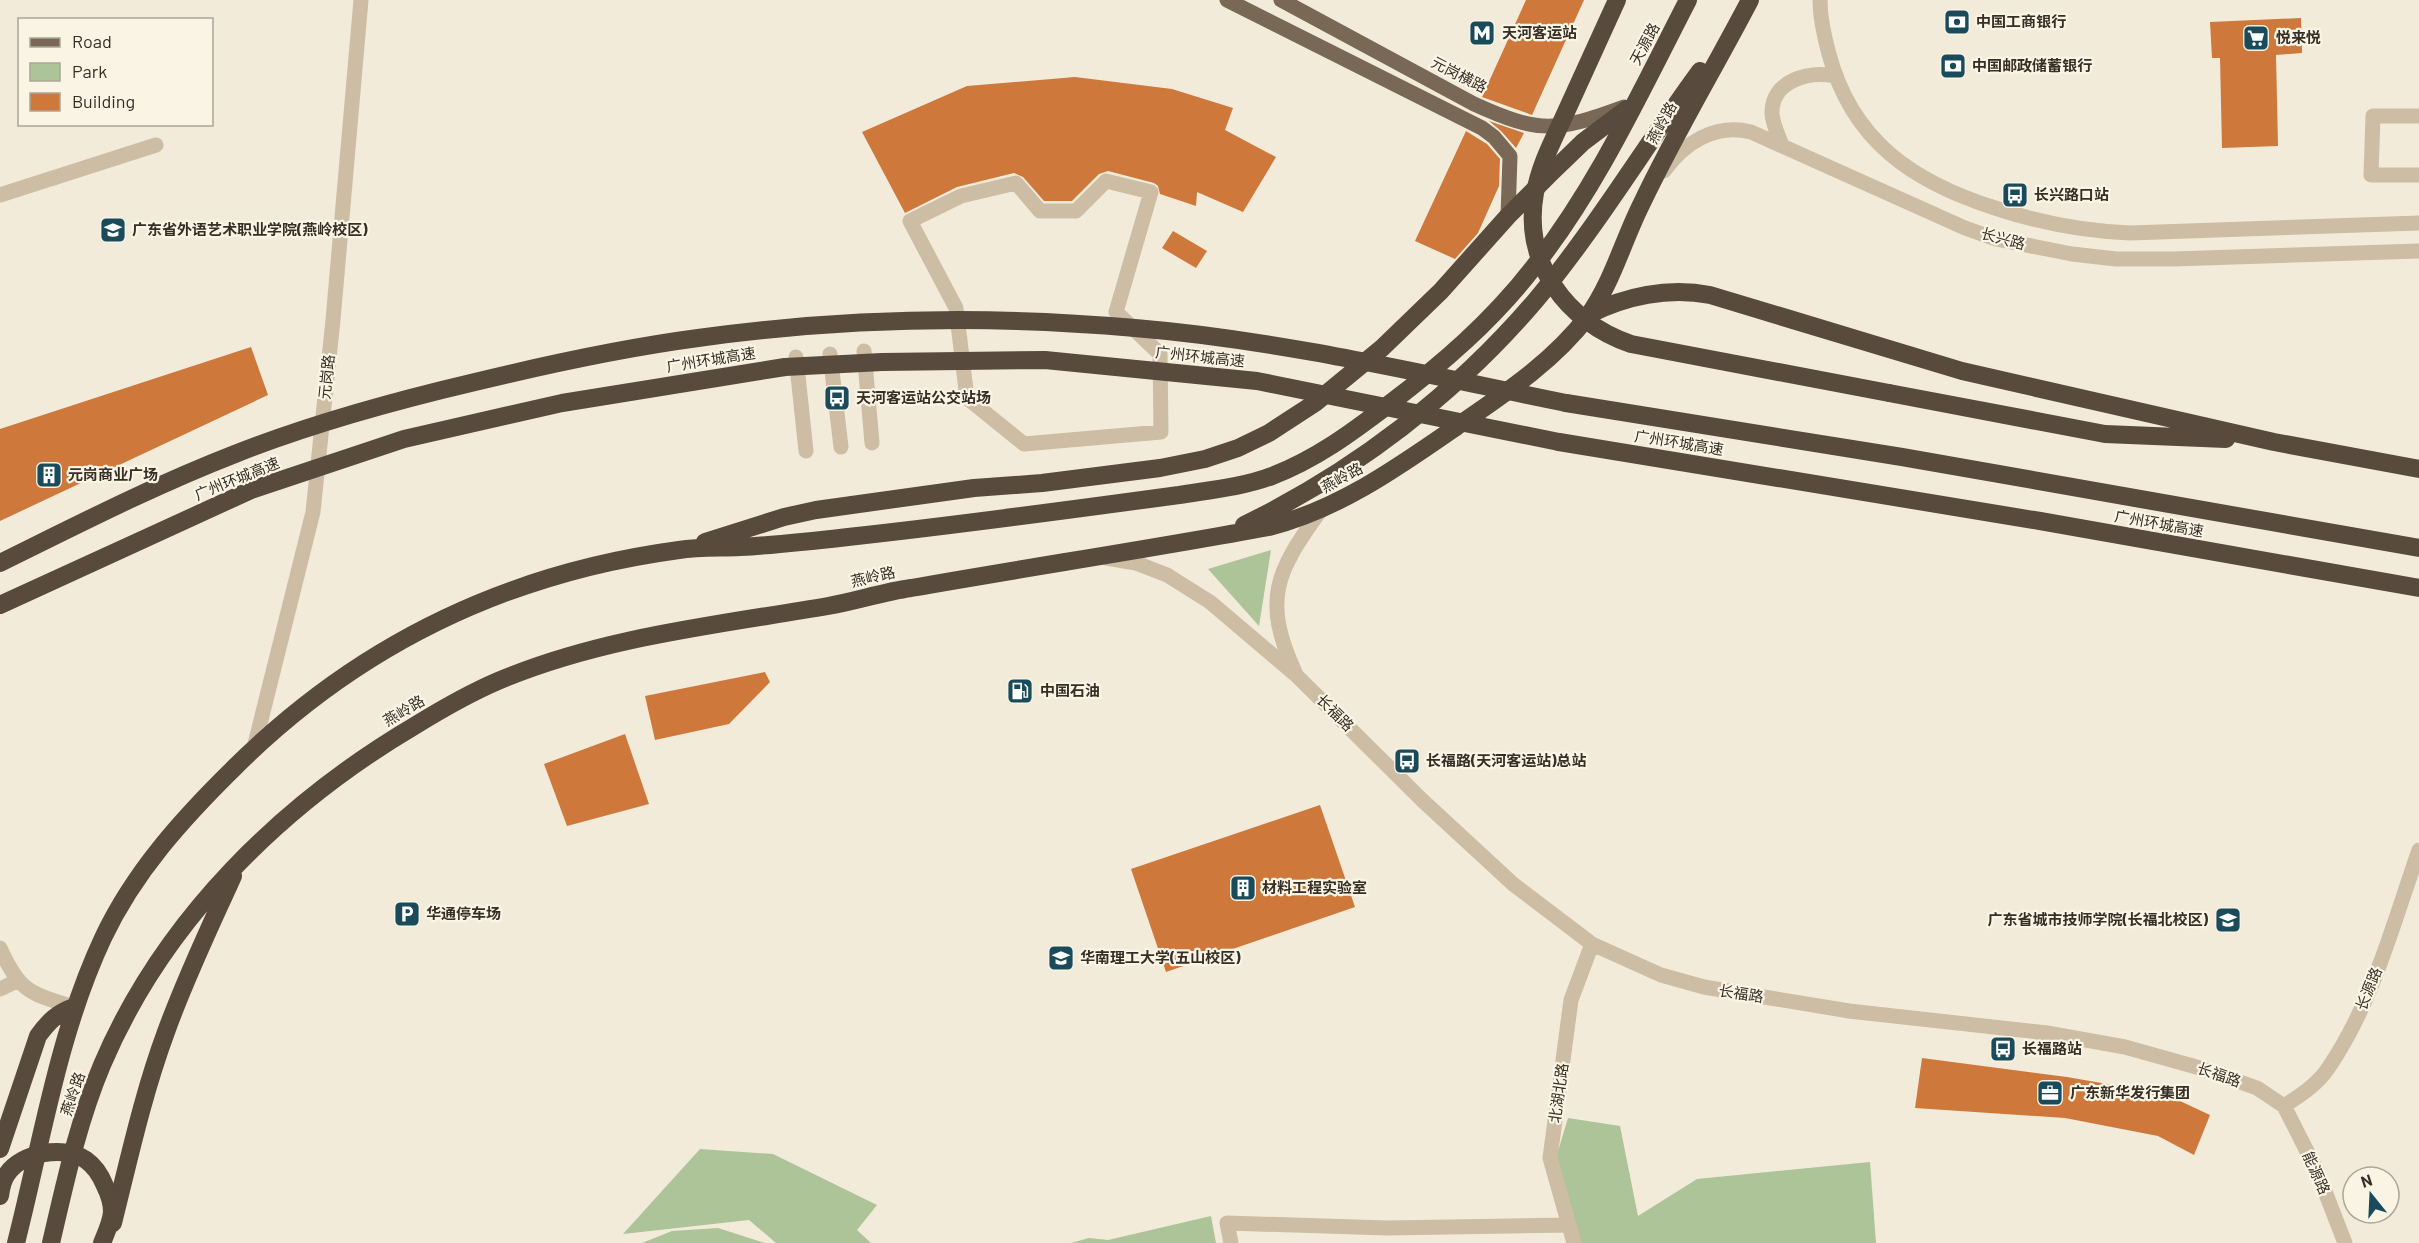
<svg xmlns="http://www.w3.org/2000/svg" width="2419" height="1243" font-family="Barlow,'Noto Sans SC',sans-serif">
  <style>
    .green { fill: #adc398 }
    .building { fill: #ce783c }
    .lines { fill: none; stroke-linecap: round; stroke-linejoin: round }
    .minor { stroke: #ccbda4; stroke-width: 15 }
    .major { stroke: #7a6856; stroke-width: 15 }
    .highway { stroke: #584a3d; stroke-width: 18 }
    .highway-bridge { stroke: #584a3d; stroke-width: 18 }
    .labels { text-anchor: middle; stroke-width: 4.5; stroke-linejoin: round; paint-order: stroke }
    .poi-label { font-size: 15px; font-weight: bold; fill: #372e26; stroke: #faf4e5; text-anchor: start }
    .street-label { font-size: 15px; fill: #372e26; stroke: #faf4e5 }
  </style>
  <rect width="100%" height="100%" fill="#f3ebd9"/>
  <path class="green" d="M1271,550L1259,626L1208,569Z
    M1568,1118L1620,1126L1638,1216L1697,1179L1870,1162L1876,1243H1573L1553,1168Z
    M700,1149L773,1154L877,1205L857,1230L871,1243H776L749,1220L623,1234Z
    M1211,1216L1216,1243H1071L1089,1238L1108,1240Z
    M718,1228L765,1243H642L672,1231Z"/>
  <path class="building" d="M1526,0H1584L1532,115L1482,97Z
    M2301,18L2302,53L2276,55L2278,146L2222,148L2220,58H2212L2210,22Z
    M1075,77L1172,89L1233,108L1225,130L1276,157L1243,212L1197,192L1196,206L1160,194L1158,186L1154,183L1108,171L1099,174L1072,201H1044L1023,177L1014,173L957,187L905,213L862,132L967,86Z
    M1489,121L1524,133L1516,148L1501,131Z
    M1466,131L1487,144L1500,159L1499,186L1478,233L1455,259L1415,241Z
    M1173,231L1207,251L1196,268L1162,248Z
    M251,347L268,395L0,521V429Z
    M765,672L770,682L729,724L655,740L645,696Z
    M625,734L649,804L567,826L544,764Z
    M1320,805L1355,907L1166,972L1131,869Z
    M1922,1058L2067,1077L2165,1094L2210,1115L2194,1155L2158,1136L2065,1118L1915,1108Z"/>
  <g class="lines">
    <path class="minor" d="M1820,0C1820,19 1824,36 1829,54C1852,141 1913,182 1995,208C2040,223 2083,231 2130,233L2419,223
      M2419,116H2373L2371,175H2419
      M1782,145C1778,135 1773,125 1772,114C1771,80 1809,71 1835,76
      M1664,171C1684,143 1715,123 1751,132L1965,228L1996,239L2072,254L2116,259H2173L2419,251
      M1106,181L1151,192L1116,312L1160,354L1161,432L1024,444L967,398L956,308L910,221L961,196L1016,183L1040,211H1076Z
      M0,195L156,145
      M864,351L872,443
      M830,354L841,447
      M796,357L806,451
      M1106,558L1136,563L1167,575L1210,602L1296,675L1422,800L1513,884L1592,944L1661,975L1704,987L1849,1011L2047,1033L2125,1047L2200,1068L2257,1088L2284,1106L2317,1171L2345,1243
      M1295,672C1262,600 1276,572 1320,511
      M254,748L313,512L333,320L361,0
      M0,948C20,992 29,993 74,1007
      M0,989L17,981
      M2284,1106C2301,1095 2318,1084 2329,1067C2373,1002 2393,924 2419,850
      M1231,1243L1227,1223L1387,1228L1569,1225
      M1574,1243L1550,1158L1571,1000L1592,944"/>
    <path class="major" d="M1227,0L1482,128L1494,137L1510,156L1508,216
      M1281,0L1474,104C1540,134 1556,132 1624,107"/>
    <path class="highway" d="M1588,315C1625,296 1668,287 1710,295L1962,371L2274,442L2419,469
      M1889,393L2105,434L2226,439
      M1566,403L1902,457L2419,548
      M1559,442L2040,521L2419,588
      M1244,525C1354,472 1457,393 1536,300C1596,228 1645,146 1700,71
      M705,542L784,517L816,510L974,488L1042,483L1160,468L1205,459L1238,448L1269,433L1315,403L1382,348L1441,291L1508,216L1551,173L1583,142L1627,109
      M0,1149L38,1036C49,1021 57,1013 74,1007
      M113,1223C129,1159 143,1094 166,1032C185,979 210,927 233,876
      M16,1243C42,1141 58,1034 103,938C134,872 183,818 235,767C358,645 507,573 679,550C699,547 720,548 740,547C776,545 813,541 848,537C959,525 1069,510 1179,495C1210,490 1243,487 1272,476C1316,459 1351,433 1388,405C1442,364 1492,321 1533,268C1597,187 1641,91 1688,0
      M51,1243C65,1183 78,1122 102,1065C164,919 282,804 416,725C442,709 470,693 498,681C602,637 717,625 828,606C856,601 883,592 911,588C1030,567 1150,549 1269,527C1339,509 1397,468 1456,427C1504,394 1553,362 1588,316C1612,283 1623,241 1641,205C1674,135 1714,69 1750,0"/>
    <path class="highway-bridge" d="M1617,0C1600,37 1583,75 1566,112C1554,139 1540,164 1535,193C1522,263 1567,322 1631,344L1889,393
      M0,563C77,525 155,485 235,454C313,423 394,401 475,382C549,364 623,348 698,338C842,318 990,315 1135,328C1280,340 1423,374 1566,403
      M0,605L251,490L404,439L562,403L785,367L882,362L1045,360L1257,381L1559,442
      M0,1196C1,1188 2,1181 7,1174C22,1152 64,1145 86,1160C96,1167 101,1176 105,1186C109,1194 112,1203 112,1212C111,1223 106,1233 102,1243"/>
  </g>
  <defs>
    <symbol id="bank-square" viewBox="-11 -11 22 22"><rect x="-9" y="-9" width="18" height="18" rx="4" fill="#194b5b" stroke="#faf4e5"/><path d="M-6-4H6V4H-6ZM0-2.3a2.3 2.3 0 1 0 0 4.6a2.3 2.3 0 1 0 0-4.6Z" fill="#fff"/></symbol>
    <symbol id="metro-square" viewBox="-11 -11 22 22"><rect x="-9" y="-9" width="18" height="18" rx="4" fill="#194b5b" stroke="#faf4e5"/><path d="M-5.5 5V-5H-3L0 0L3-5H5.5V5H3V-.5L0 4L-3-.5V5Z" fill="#fff"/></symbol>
    <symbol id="supermarket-square" viewBox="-11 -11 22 22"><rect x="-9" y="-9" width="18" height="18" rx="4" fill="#194b5b" stroke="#faf4e5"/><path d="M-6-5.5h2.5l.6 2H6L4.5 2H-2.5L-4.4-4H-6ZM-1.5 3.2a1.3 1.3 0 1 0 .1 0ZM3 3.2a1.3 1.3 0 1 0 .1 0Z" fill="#fff"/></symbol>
    <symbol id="bus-square" viewBox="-11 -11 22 22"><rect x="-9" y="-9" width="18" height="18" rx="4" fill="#194b5b" stroke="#faf4e5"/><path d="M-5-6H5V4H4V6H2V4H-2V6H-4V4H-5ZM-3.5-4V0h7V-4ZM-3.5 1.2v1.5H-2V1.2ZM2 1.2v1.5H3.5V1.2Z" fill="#fff"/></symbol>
    <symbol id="university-square" viewBox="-11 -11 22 22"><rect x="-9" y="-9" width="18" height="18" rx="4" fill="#194b5b" stroke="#faf4e5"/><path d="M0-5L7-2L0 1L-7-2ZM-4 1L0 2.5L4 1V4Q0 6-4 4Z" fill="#fff"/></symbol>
    <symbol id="building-square" viewBox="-11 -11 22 22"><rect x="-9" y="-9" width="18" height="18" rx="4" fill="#194b5b" stroke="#faf4e5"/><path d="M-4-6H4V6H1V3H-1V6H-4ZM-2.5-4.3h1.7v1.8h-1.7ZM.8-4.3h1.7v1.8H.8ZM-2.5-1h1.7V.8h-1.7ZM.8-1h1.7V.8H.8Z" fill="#fff"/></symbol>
    <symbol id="fuel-square" viewBox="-11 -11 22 22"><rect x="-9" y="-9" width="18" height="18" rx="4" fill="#194b5b" stroke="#faf4e5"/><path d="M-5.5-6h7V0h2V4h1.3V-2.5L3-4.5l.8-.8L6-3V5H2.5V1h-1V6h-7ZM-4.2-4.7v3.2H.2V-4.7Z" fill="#fff"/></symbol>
    <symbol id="parking-square" viewBox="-11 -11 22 22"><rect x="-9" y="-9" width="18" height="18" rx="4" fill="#194b5b" stroke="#faf4e5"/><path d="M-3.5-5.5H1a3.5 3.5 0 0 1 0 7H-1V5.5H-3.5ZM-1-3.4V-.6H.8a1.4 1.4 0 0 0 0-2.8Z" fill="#fff"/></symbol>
    <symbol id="office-square" viewBox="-11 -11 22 22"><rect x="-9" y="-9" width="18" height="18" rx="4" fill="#194b5b" stroke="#faf4e5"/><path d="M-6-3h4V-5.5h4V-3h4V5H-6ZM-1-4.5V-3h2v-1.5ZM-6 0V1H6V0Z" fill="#fff"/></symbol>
  </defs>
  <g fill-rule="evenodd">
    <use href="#bank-square" x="1942" y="7" width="30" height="30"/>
    <use href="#metro-square" x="1467" y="18" width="30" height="30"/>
    <use href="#supermarket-square" x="2241" y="23" width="30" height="30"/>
    <use href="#bank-square" x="1938" y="51" width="30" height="30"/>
    <use href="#bus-square" x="2000" y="180" width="30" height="30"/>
    <use href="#university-square" x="98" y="215" width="30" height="30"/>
    <use href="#bus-square" x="822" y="383" width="30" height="30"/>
    <use href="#building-square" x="34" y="460" width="30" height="30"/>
    <use href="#fuel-square" x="1005" y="676" width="30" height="30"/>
    <use href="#bus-square" x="1392" y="746" width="30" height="30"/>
    <use href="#building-square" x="1228" y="873" width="30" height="30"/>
    <use href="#parking-square" x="392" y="899" width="30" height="30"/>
    <use href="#university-square" x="2213" y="905" width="30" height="30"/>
    <use href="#university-square" x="1046" y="943" width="30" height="30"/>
    <use href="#bus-square" x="1988" y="1034" width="30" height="30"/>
    <use href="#office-square" x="2035" y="1078" width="30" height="30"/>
  </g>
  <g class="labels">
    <g class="poi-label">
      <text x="1976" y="27">中国工商银行</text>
      <text x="1502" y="38">天河客运站</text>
      <text x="2276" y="43">悦来悦</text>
      <text x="1972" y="71">中国邮政储蓄银行</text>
      <text x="2034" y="200">长兴路口站</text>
      <text x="132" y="235">广东省外语艺术职业学院(燕岭校区)</text>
      <text x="856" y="403">天河客运站公交站场</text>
      <text x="68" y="480">元岗商业广场</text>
      <text x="1040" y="696">中国石油</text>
      <text x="1426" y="766">长福路(天河客运站)总站</text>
      <text x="1262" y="893">材料工程实验室</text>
      <text x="426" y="919">华通停车场</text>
      <text x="2208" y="925" text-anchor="end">广东省城市技师学院(长福北校区)</text>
      <text x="1080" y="963">华南理工大学(五山校区)</text>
      <text x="2022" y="1054">长福路站</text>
      <text x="2070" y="1098">广东新华发行集团</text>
    </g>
    <g class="street-label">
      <text transform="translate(1645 44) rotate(-62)" y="5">天源路</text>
      <text transform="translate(1459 75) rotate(27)" y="5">元岗横路</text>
      <text transform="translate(1662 123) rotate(-62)" y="5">燕岭路</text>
      <text transform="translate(2003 239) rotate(15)" y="5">长兴路</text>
      <text transform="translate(1200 357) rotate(6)" y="5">广州环城高速</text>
      <text transform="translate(711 360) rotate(-9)" y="5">广州环城高速</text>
      <text transform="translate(327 377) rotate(-84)" y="5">元岗路</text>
      <text transform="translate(1679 443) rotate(9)" y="5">广州环城高速</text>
      <text transform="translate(1342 478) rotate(-29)" y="5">燕岭路</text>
      <text transform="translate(237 479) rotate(-22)" y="5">广州环城高速</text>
      <text transform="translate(2159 524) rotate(10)" y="5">广州环城高速</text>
      <text transform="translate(873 577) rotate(-13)" y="5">燕岭路</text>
      <text transform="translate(404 711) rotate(-31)" y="5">燕岭路</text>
      <text transform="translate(1335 713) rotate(45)" y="5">长福路</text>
      <text transform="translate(2369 989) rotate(-68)" y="5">长源路</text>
      <text transform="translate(1741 994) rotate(9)" y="5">长福路</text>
      <text transform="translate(2219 1075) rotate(19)" y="5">长福路</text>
      <text transform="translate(1559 1093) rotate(-82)" y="5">北湖北路</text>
      <text transform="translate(73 1094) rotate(-71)" y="5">燕岭路</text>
      <text transform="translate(2316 1173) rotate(66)" y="5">能源路</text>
    </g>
  </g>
  <rect x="18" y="18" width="195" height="108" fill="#faf4e5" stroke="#aca599" stroke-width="1.5"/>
  <rect x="30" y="38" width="30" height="9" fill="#7a6856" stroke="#aca599" stroke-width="1.5"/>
  <text x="72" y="48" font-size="18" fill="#372e26">Road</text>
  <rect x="30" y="63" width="30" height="18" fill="#adc398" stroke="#aca599" stroke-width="1.5"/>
  <text x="72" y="78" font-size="18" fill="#372e26">Park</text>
  <rect x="30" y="93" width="30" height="18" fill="#ce783c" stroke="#aca599" stroke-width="1.5"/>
  <text x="72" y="108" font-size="18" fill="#372e26">Building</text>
  <g transform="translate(2371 1195) rotate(342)"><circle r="28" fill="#faf4e5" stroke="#aca599" stroke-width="1.5"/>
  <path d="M0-4.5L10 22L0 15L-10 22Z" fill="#194b5b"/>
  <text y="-9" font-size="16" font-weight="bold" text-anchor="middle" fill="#372e26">N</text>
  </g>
</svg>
